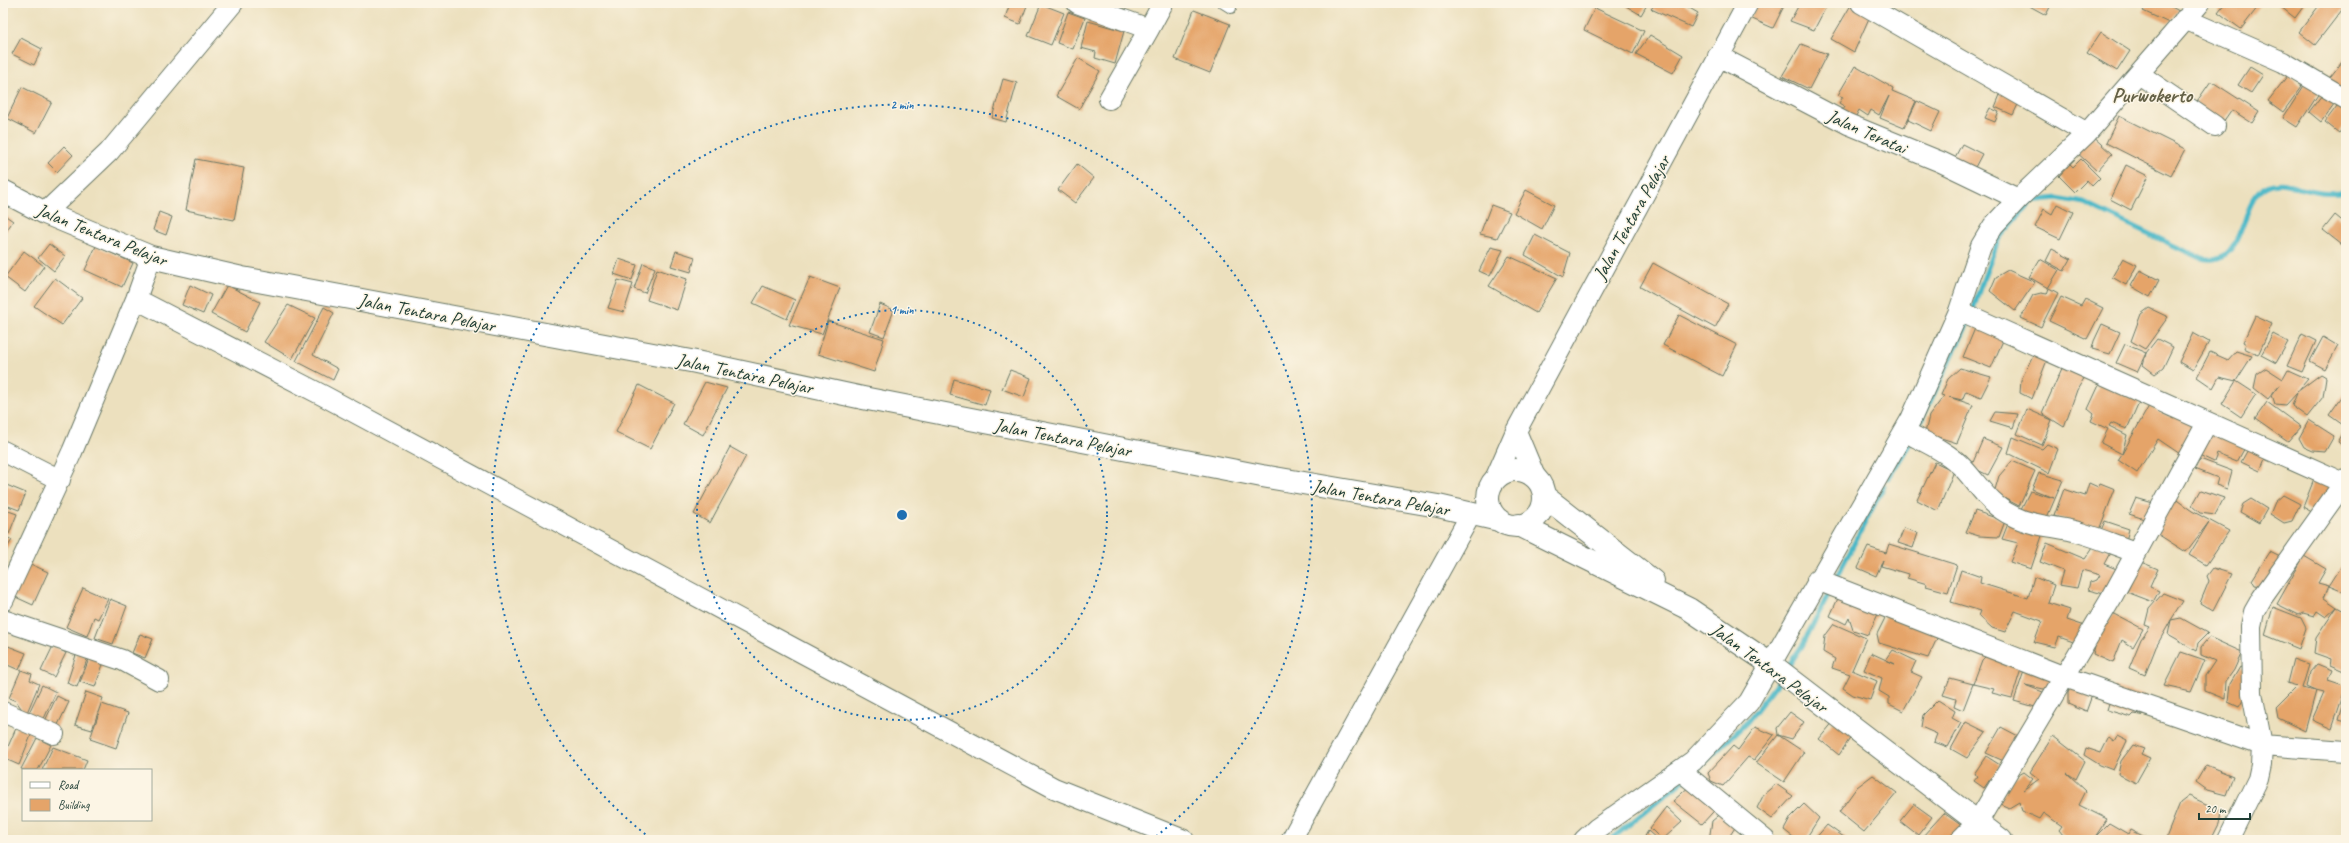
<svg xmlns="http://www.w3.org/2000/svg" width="2349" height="843" font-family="Caveat,sans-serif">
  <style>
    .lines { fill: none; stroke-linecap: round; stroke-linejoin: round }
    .stream { stroke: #4bb8c7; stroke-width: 5 }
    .building { fill: #e5a469 }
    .lane-casing { stroke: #677664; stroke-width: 12 }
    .street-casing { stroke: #677664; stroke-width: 22 }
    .highway-casing { stroke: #677664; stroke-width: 24 }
    .lane { stroke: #fff; stroke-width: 10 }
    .street { stroke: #fff; stroke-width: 20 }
    .highway { stroke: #fff; stroke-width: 22 }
    .ring { fill: none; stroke: #1f6fb2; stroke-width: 2; stroke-dasharray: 2 4 }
    .labels { text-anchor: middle; stroke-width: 3; stroke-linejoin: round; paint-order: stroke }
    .street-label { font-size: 19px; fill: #1f3d34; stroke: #fcf5e5 }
    .quarter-label { font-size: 21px; font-weight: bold; fill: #646147; stroke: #fcf5e5 }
    .centre { fill: #1f6fb2; stroke: #fcf5e5; stroke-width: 2 }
    .ring-label { font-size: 12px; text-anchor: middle; font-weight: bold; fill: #1f6fb2; stroke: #fcf5e5; stroke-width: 3; stroke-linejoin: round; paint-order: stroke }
  </style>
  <rect width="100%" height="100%" fill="#fcf5e5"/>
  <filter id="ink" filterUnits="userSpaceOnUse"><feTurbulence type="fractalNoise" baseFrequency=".025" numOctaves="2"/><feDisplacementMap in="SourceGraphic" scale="8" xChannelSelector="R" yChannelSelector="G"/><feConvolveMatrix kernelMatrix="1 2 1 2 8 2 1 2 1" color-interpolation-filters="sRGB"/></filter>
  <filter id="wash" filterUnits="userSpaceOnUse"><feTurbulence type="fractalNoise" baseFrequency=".012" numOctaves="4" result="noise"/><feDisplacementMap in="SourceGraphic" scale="16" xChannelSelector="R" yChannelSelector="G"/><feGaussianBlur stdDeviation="0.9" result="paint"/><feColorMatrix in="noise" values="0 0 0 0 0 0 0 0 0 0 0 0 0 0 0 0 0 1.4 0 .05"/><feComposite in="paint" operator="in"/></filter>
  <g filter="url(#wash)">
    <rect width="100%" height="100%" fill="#ece0be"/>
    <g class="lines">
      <path class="stream" d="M1972,314L1980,288L1999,238L2032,201L2058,198L2084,203L2198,257C2244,272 2238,209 2262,189C2280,176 2297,189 2315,191C2325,193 2336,193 2346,191
        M1915,433L1969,321
        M1888,479L1912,440
        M1834,582L1884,486
        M1786,669L1802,646L1831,589
        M1698,769L1747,722L1781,678
        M1610,840L1685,779"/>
    </g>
    <g id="blocks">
      <path class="building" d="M1010,3H1028L1020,24L1005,18Z
        M1621,3H1648L1641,15Z
        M1656,3H1681L1698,13L1691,27L1651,9Z
        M1758,3L1785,4L1773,28L1750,18Z
        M1800,3H1828L1814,30L1790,21Z
        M2024,3H2052L2046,15Z
        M2148,3H2164L2179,11L2169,23L2143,11Z
        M2225,3H2261L2241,29L2218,12Z
        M2276,3H2306L2295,18Z
        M2321,3H2341L2345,6L2315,45L2299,32Z
        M1041,4L1064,13L1051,45L1028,36Z
        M1851,5L1870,16L1854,52L1831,39Z
        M1595,8L1644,31L1633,54L1584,30Z
        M1194,10L1230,24L1210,73L1175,59Z
        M1068,12L1085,18L1073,49L1057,43Z
        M1088,21L1124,31L1115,64L1095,58L1096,52L1081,48Z
        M2101,32L2130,51L2117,71L2087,53Z
        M1650,35L1683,55L1673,73L1636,54Z
        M21,38L42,49L34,65L12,54Z
        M1801,44L1827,54L1809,89L1782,76Z
        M2346,57V91L2327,81Z
        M1078,58L1100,71L1079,109L1056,96Z
        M1855,66L1893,88L1892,91L1916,101L1904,128L1880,118L1889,96L1879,115L1871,110L1868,116L1859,110L1855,118L1843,110L1845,107L1839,103L1843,97L1838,95Z
        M2250,67L2263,75L2251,93L2238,85Z
        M2288,75L2302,86L2283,112L2268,101Z
        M1003,79L1017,83L1006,122L992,118Z
        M2211,81L2259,112L2252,123L2232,110L2221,126L2193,107Z
        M2307,81L2321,90L2297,127L2283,118Z
        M22,87L52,102L36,133L7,118Z
        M2002,90L2021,98L2013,115L1995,107Z
        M2325,91L2337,100L2321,122L2309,112Z
        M1917,101L1940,112L1931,131L1908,120Z
        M2340,102L2346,107V124L2339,133L2325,122Z
        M1990,108L1999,112L1995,122L1985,118Z
        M2119,116L2185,149L2171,176L2106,143Z
        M2090,134L2112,154L2097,171L2075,151Z
        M1962,144L1982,154L1972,173L1952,163Z
        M64,146L73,155L57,172L48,163Z
        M196,159L244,168L234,220L186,210Z
        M2081,159L2100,178L2092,186L2087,180L2075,192L2059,176L2070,164L2073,167Z
        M1077,164L1094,178L1075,203L1058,190Z
        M2126,165L2148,176L2131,210L2110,199Z
        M1526,190L1554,205L1542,229L1514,213Z
        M2057,204L2073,212L2060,239L2035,227L2044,209L2052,214Z
        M1491,205L1510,212L1497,238L1480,234Z
        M159,212L172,217L166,235L153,230Z
        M3,214L13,221L3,236Z
        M2335,215L2346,224V248L2323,230Z
        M1535,235L1570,253L1563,277L1525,255Z
        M49,244L65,256L54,271L38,258Z
        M96,246L133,263L122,287L85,270Z
        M1491,247L1503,250L1490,276L1479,271Z
        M2052,249L2071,259L2064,271L2046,261Z
        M24,251L44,266L25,292L5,277Z
        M676,251L695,257L691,272L671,266Z
        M1509,256L1557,278L1536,313L1489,286Z
        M2123,258L2137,265L2126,285L2112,277Z
        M619,259L637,265L632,280L614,274Z
        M2040,259L2059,270L2048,288L2029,277Z
        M643,263L655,268L645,293L634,289Z
        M1653,263L1728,304L1715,328L1640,287Z
        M657,269L687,279L677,310L647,300Z
        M2008,270L2035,282L2015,311L1990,291L1996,277Z
        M2140,270L2159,280L2150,297L2131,286Z
        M810,277L840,288L822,334L789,325Z
        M55,278L82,298L62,325L34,306Z
        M618,280L633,284L624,312L608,308Z
        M190,285L211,295L203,314L182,305Z
        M227,285L260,302L245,332L211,314Z
        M763,286L795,300L787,319L753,303Z
        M2049,288L2058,293L2041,327L2021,318L2033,295L2041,293L2047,294Z
        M2061,297L2081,306L2085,299L2103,308L2087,339L2049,321Z
        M880,304L894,310L884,337L870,332Z
        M288,305L315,318L292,359L264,342Z
        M324,307L334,313L313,355L338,369L333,380L296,361Z
        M2149,308L2168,317L2145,349L2131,341L2141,314Z
        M1679,315L1737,345L1722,376L1663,345Z
        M2255,316L2272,324L2258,355L2244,348L2246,344L2243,342Z
        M828,321L884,339L874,372L818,354Z
        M2102,324L2120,332L2110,354L2092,349L2094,341Z
        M1976,326L2005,336L1991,368L1963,357Z
        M2193,333L2209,342L2193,370L2179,362Z
        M2273,334L2288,342L2276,363L2261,355Z
        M2302,334L2316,341L2302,372L2287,366Z
        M2323,337L2338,346L2325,369L2310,361Z
        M2157,339L2173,347L2163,368L2155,374L2143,365L2146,353L2137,372L2116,363L2125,344L2146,353Z
        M2035,351L2049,355L2032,399L2020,393L2021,380Z
        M2236,351L2252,356L2236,381L2256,394L2241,417L2222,404L2236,381L2219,377L2213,388L2197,377L2210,352L2228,360Z
        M2063,366L2086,375L2077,390L2064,427L2042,413Z
        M1960,368L1991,377L1981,397L1966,391L1962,400L1949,397L1973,405L1957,443L1925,433L1929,416L1944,396L1941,395L1948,379Z
        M2266,368L2283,379L2288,370L2308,379L2297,392L2321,374L2326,377L2323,397L2307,417L2292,406L2297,393L2286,405L2275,404L2272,395L2279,385L2268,399L2254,388L2257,374Z
        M1010,370L1031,378L1024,397L1002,389Z
        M954,379L990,389L985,405L950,395Z
        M705,382L727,388L703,435L683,424Z
        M2100,383L2139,402L2127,429L2111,423L2109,426L2127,435L2122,454L2149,406L2170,417L2172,413L2200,427L2183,456L2158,439L2137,473L2118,460L2122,454L2101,443L2108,429L2091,421L2094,414L2088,409Z
        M639,385L674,403L650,449L616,432Z
        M2346,391V421L2343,425L2329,415Z
        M2267,402L2301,427L2288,442L2255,419Z
        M2027,409L2052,420L2042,445L2017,434Z
        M1995,412L2018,414L2013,428L1990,421Z
        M2309,420L2334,436L2325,452L2313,451L2304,447L2299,438Z
        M2346,428V448L2338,442Z
        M2210,429L2247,444L2237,462L2217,454L2214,462L2197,454Z
        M2013,437L2042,449L2047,444L2058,449L2049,473L2008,453Z
        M1983,439L2003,447L1988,475L1971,467Z
        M2250,446L2267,454L2260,471L2241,462Z
        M730,447L746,456L710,523L694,514Z
        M2200,459L2232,471L2227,489L2216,485L2218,478L2195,469Z
        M2012,461L2035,471L2019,506L1994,493L1999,476Z
        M1935,462L1954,471L1938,511L1917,500Z
        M2039,473L2063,480L2045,522L2018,515L2030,491L2054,498L2032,489Z
        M2315,477L2334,487L2317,515L2303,507Z
        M2089,483L2098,487L2100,483L2115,489L2099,530L2054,516L2064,489L2085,496Z
        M4,484L26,493L19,510L3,504Z
        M2201,490L2224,498L2215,515L2200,513L2192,506Z
        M2283,495L2300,504L2292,521L2284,523L2270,514L2275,502Z
        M2136,498L2153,503L2147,520L2129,514Z
        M2174,498L2192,511L2229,531L2206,565L2189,555L2209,522L2186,552L2156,533Z
        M2251,499L2267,509L2259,523L2240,512L2243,504Z
        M3,509L17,514L9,534L3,531Z
        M1975,511L2005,521L1999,537L1979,536L1966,532Z
        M2009,521L2043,533L2031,569L2010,562L2018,543L2002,539Z
        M2105,521L2129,529L2125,545L2099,535Z
        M1904,528L1918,533L1913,548L1898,543Z
        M3,535L12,540L3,554Z
        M2047,543L2085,559L2095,544L2111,551L2104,564L2119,570L2108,595L2088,590L2090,582L2097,580L2100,575L2082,570L2077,588L2059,585L2063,571L2040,562Z
        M1889,544L1957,565L1948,592L1926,586L1927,584L1907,578L1908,574L1881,566L1883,560L1876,576L1858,568L1868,547L1886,553Z
        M2270,552L2284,559L2270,587L2255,585L2252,580Z
        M2304,556L2326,569L2318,583L2329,586L2343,564L2346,565V593L2329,586L2324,598L2337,607L2326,617L2317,611L2314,616L2303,613L2299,615L2277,604Z
        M24,561L48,572L33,605L9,594Z
        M2141,562L2158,569L2150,587L2159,591L2153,602L2127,592Z
        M2213,568L2232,574L2213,611L2200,603L2209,581L2207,576Z
        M1961,570L1981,577L1980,583L2028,598L2034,577L2054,585L2048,603L2070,610L2067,620L2085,626L2079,644L2059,637L2055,647L2034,642L2042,621L2015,611L2005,632L1992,628L1979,616L1981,611L1951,602Z
        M83,588L108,599L98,619L94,617L87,636L66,627Z
        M2163,593L2183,601L2171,620L2181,618L2208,633L2198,643L2196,651L2168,635L2171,620L2156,647L2145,675L2129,668L2141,639L2150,627L2145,625L2149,609Z
        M1840,594L1880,610L1868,635L1853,630L1849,618L1846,624L1830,616Z
        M110,599L127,606L113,644L95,638Z
        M2273,607L2301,618L2306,628L2299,649L2265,635Z
        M2337,607L2346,612V672L2330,665L2331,659L2314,653L2316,638Z
        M2113,613L2143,629L2133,647L2122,640L2113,663L2093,654L2097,638Z
        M1887,614L1939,634L1928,658L1879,643L1877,634Z
        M1834,624L1866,638L1852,670L1877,681L1870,700L1853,695L1843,688L1850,674L1832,668L1835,659L1823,652L1825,636Z
        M140,634L153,639L145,658L132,653Z
        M2209,637L2242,652L2234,670L2226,681L2225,699L2205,691V676L2215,661L2201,655V647Z
        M3,644L26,653L19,670L3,663Z
        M53,646L66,653L54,677L41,671Z
        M1893,650L1916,661L1911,672L1922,677L1903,711L1889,704V697L1879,691L1882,678L1864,670L1871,653L1895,664L1886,660Z
        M77,652L88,657L77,687L67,683Z
        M2181,652L2205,660L2191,692L2164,686Z
        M91,654L105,659L95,687L80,682Z
        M1988,654L2022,666L2012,698L1992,693L1994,689L1973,684L1963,710L1954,706L1956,699L1943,695L1950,678L1973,684L1982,660Z
        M2293,659L2309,665L2302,688L2316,691L2307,687L2310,672L2317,664L2332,670L2328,680L2346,686L2332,729L2312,720L2324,693L2316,691L2305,731L2278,718L2276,707L2297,686L2287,683Z
        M2240,667L2249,671V690L2239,707L2228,702L2230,684Z
        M2025,668L2058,674L2053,691L2025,685L2048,694L2042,709L2014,701Z
        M21,670L32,674L30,680L39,684L26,715L16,701L9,698Z
        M2074,680L2095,687L2086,712L2068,704V693Z
        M42,685L56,692L42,723L27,717Z
        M2114,686L2157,700L2147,716L2134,714L2131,717L2107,710Z
        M86,692L103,698L92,730L75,725Z
        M2346,695V722L2339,720Z
        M57,696L69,702L55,731L43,725Z
        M1938,700L1955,711L1952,718L1961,723L1948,747L1934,742L1937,734L1921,727L1923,715Z
        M102,704L128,713L116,748L90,739Z
        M1790,712L1804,722L1792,739L1778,735L1777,728Z
        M1834,721L1853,734L1839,755L1819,739Z
        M1966,722L1986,732L1967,758L1951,749Z
        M17,726L32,733L19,765L3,758Z
        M1755,727L1774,735L1754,760L1748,757L1723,786L1711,781L1708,773L1733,746L1738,750Z
        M2001,727L2022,738L2008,763L1986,753Z
        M1778,735L1804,752L1784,782L1756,763Z
        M2053,736L2085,761L2076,779L2067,773L2086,791L2079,805L2107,819L2093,840H2067L2059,830L2062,826L2043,813L2039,819L2022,811L2019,802L2009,808L1998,803L2014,778L2024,772L2033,779L2024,790L2039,779L2030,772Z
        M2117,736L2127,741L2113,770L2100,765L2084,755L2086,748L2101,753L2109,737L2114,741Z
        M37,738L51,745L38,770H24L21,769Z
        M2133,745L2144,749L2141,754L2150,758L2136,783L2118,774L2121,761Z
        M53,747L87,760L83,770H42Z
        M1986,756L2000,765L1984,788L1974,781L1978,776L1974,774Z
        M2206,765L2233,776L2226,795L2207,790L2196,782Z
        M1873,775L1897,793L1864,832L1839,812L1857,787Z
        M1776,784L1793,796L1772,819L1757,808L1764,794Z
        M1691,785L1721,803L1702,824L1673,801Z
        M2189,796L2221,811L2219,824L2211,840H2171L2166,838L2180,803Z
        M1804,804L1819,818L1805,840H1797L1784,830L1791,817Z
        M1914,804L1932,817L1918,835L1900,821Z
        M1666,807L1682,822L1662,840L1650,828Z
        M1723,812L1738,823L1727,840H1709L1712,821Z
        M1944,813L1962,826L1950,840H1922L1921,838Z
        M2109,823L2128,834L2130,830L2148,839L2095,840L2096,836Z
        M1827,825L1848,840H1814Z
        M1648,831L1658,840H1643Z"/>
    </g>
  </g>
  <g filter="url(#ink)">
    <use href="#blocks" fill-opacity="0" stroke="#677664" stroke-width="1"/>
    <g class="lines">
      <defs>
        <path id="lane" d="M1223,3L1231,8"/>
        <path id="street" d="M1077,3L1149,29L1163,3
          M1861,3L2087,133L2200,3
          M2185,19L2283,62L2346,99
          M1718,56L1848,124L1941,162L2018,199
          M2139,74L2215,126
          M1109,99L1149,29
          M45,213L109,152L233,3
          M136,299L324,396L1054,788L1184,840
          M1959,311L2344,483
          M1516,431L1536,479
          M1904,431C1924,442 1947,451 1963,468C1980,486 1989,505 2013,516C2034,527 2058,526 2081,533C2099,538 2117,546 2135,552
          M3,451L60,480
          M1495,479L1516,431L1748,3
          M1817,580L2065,677L2262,745L2346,751
          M3,601L72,452L136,299L151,257
          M3,620L122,660L159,680
          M3,712L54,734
          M1681,771L1765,840
          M1291,840L1471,514
          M1584,840L1596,829L1693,761L1749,702L1911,419L1959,311L1981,246L1993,226L2018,199L2087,133
          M1960,840L1977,823L2112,597L2207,423
          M2228,840L2258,779L2261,765L2262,745L2252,693L2251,626L2254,612L2262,598L2346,480"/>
        <path id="highway" d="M3,191L45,213L151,257L242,278L696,362L863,398L1262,476L1438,506L1499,520
          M1488 498a28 28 0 1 1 56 0a28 28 0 1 1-56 0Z
          M1544,496L1653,581
          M1519,525L1689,609L1772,665L2001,840"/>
      </defs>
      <use href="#lane" class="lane-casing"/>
      <use href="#street" class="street-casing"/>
      <use href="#highway" class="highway-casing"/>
      <use href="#lane" class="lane"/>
      <use href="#street" class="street"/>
      <use href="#highway" class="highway"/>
    </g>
  </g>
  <g class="ring">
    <circle cx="902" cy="515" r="205"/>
    <path d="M650 838A410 410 0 1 1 1154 838"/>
  </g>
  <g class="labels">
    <g class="street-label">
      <text transform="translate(1867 131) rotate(24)" y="7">Jalan Teratai</text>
      <text transform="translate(1631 217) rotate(-61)" y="7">Jalan Tentara Pelajar</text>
      <text transform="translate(102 234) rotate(22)" y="7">Jalan Tentara Pelajar</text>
      <text transform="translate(427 312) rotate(11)" y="7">Jalan Tentara Pelajar</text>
      <text transform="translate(745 373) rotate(12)" y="7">Jalan Tentara Pelajar</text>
      <text transform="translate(1063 437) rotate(11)" y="7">Jalan Tentara Pelajar</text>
      <text transform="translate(1381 497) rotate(10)" y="7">Jalan Tentara Pelajar</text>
      <text transform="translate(1770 667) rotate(36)" y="7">Jalan Tentara Pelajar</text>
    </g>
    <g class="quarter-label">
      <text x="2152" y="102">Purwokerto</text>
    </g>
  </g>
  <circle cx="902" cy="515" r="6" class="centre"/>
  <g class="ring-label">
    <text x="902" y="109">2 min</text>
    <text x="902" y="314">1 min</text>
  </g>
  <rect width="2349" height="843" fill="none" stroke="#fcf5e5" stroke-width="16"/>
  <rect x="22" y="769" width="130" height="52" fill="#fcf5e5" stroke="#a4ab9e"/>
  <rect x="30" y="782" width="20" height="6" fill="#ffffff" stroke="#a4ab9e"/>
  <text x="58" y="789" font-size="12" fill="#1f3d34">Road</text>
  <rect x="30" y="799" width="20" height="12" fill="#e5a469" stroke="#a4ab9e"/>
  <text x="58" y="809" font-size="12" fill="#1f3d34">Building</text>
  <path d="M2199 813v6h51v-6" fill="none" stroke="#1f3d34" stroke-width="2"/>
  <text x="2205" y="813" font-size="12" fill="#1f3d34" stroke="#fcf5e5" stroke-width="3" paint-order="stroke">20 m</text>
</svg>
